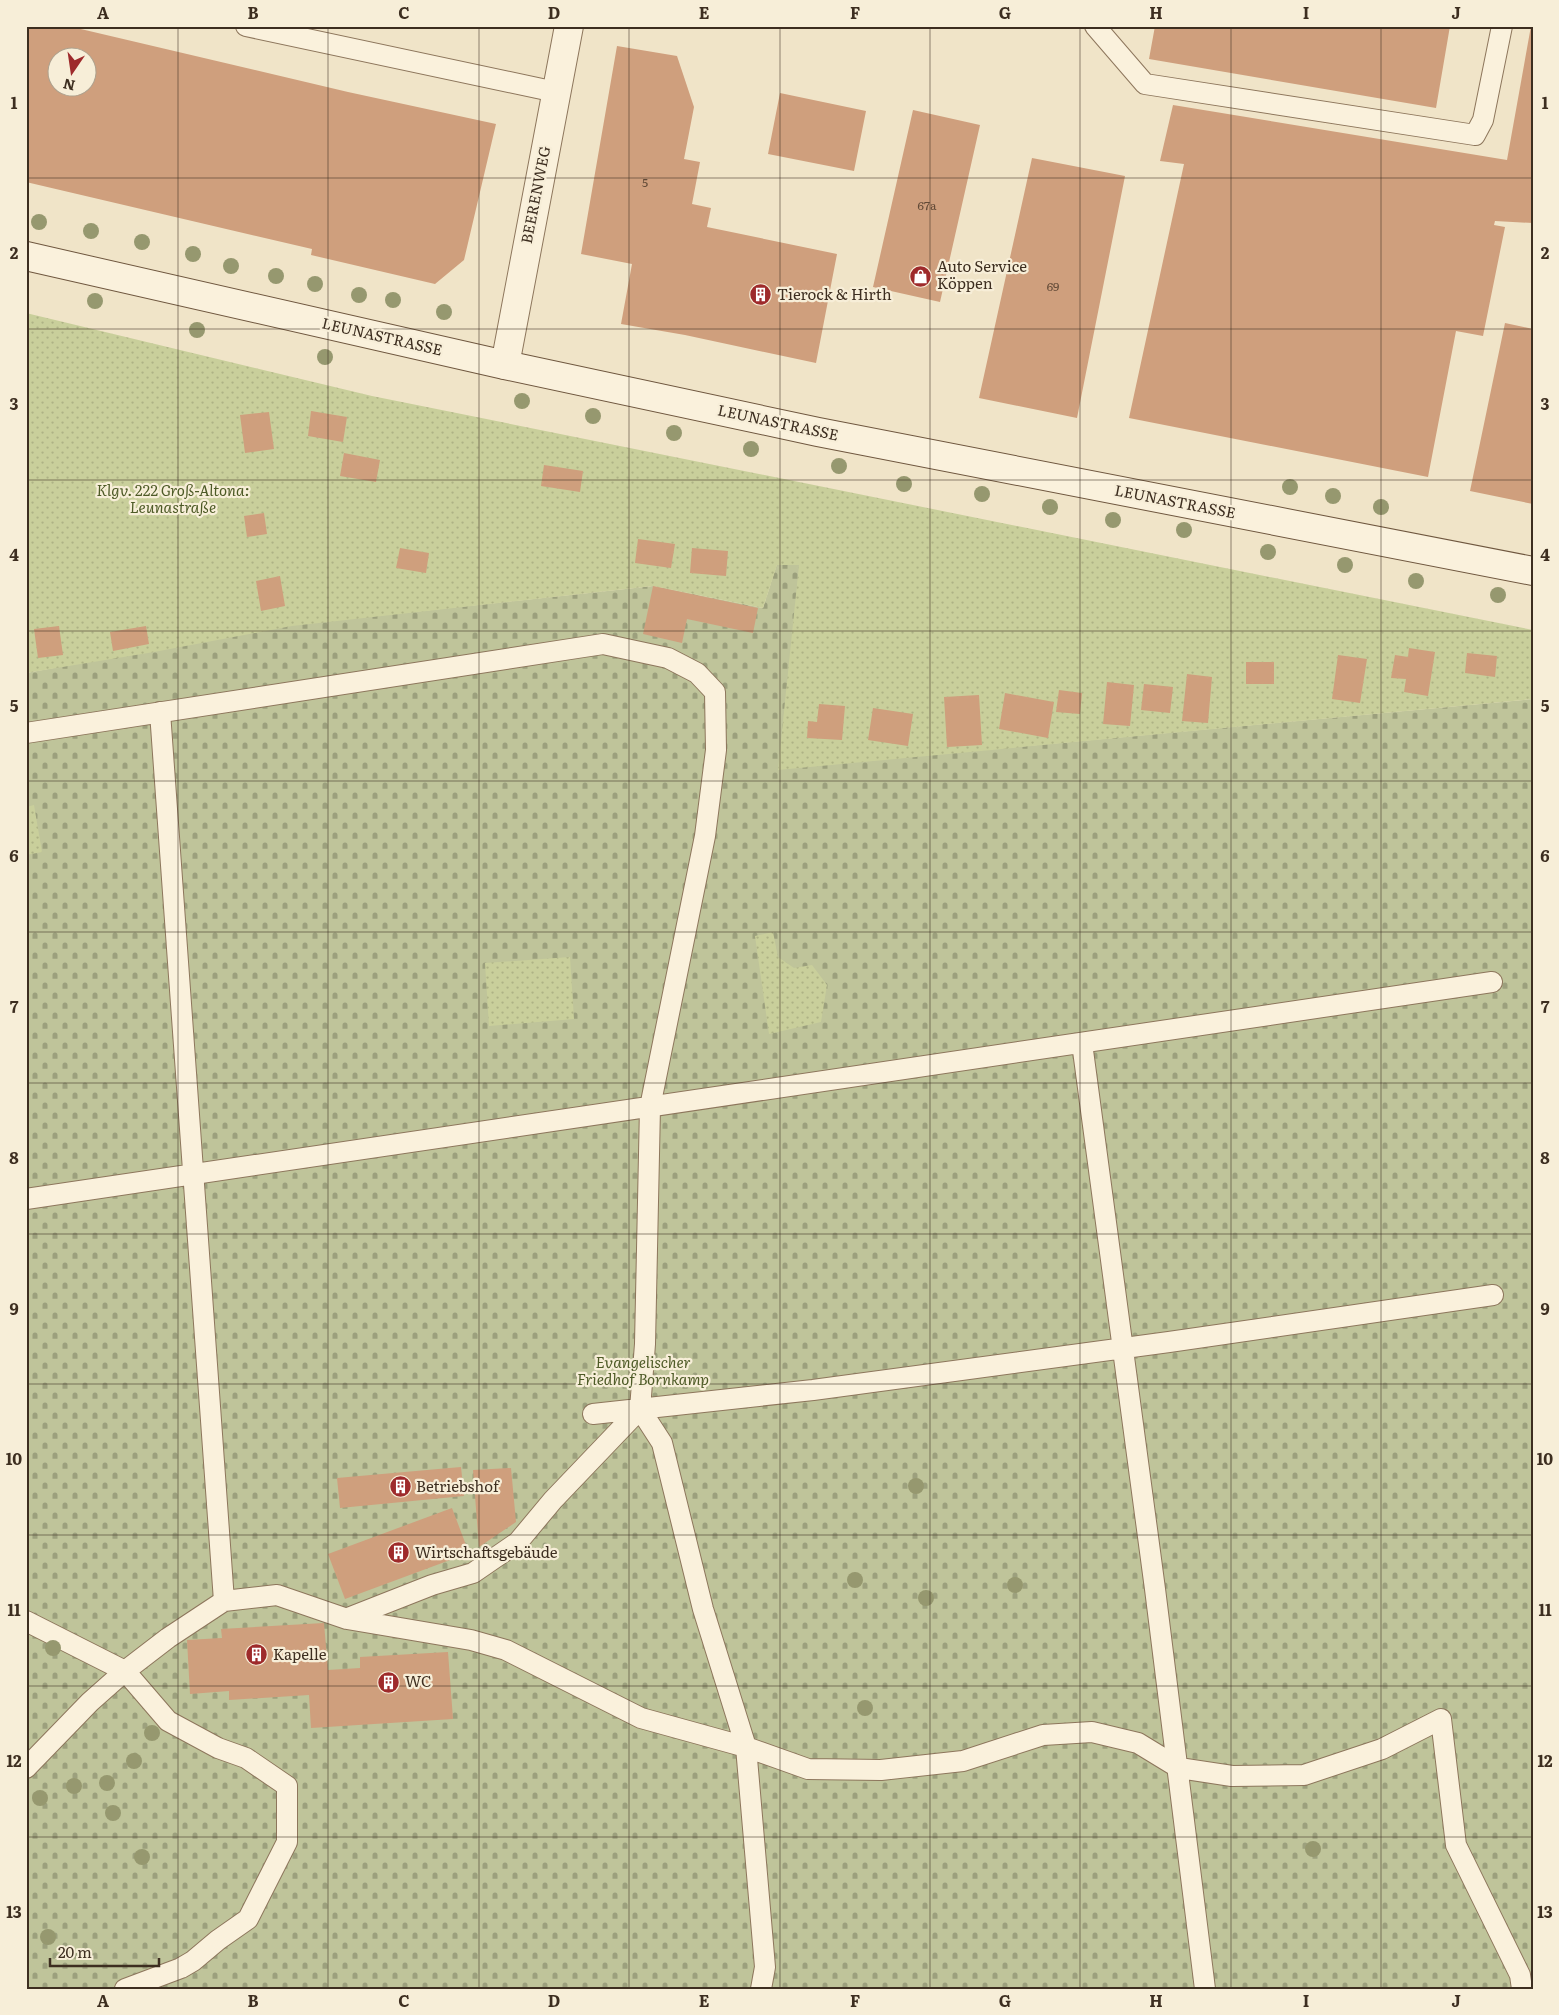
<svg xmlns="http://www.w3.org/2000/svg" width="1559" height="2015" font-family="Literata,serif">
  <style>
    .cemetery { fill: url(#cemetery-stones) }
    .garden { fill: url(#garden-dots) }
    .building { fill: #cf9f7d; fill-rule: evenodd }
    .lines { fill: none; stroke-linecap: round; stroke-linejoin: round }
    .lane-casing { stroke: #8d765c; stroke-width: 22 }
    .street-casing { stroke: #8d765c; stroke-width: 30 }
    .secondary-casing { stroke: #6f573f; stroke-width: 30 }
    .lane { stroke: #faf1dc; stroke-width: 20 }
    .street { stroke: #faf1dc; stroke-width: 28 }
    .secondary { stroke: #faf1dc; stroke-width: 28 }
    .tree { fill: #96986f }
    .grid { fill: none; stroke: #3d2e20; stroke-width: 1; stroke-opacity: 0.55 }
    .labels { text-anchor: middle; stroke-width: 4.5; stroke-linejoin: round; paint-order: stroke }
    .number-label { font-size: 12px; fill: #624a37 }
    .street-label { font-size: 15px; fill: #3d2e20; stroke: #f7eed8 }
    .poi-label { font-size: 15px; fill: #3d2e20; stroke: #f7eed8; text-anchor: start }
    .park-label { font-size: 15px; font-style: italic; fill: #4d5a26; stroke: #f7eed8 }
    .neatline { fill: none; stroke: #3d2e20; stroke-width: 2 }
    .grid-label { font-size: 16px; text-anchor: middle; font-weight: bold; fill: #3d2e20 }
  </style>
  <defs>
    <pattern id="cemetery-stones" width="16" height="16" patternUnits="userSpaceOnUse" patternTransform="scale(1.25)"><rect width="16" height="16" fill="#bfc49a"/><path d="M2 7V4a2 2 0 0 1 4 0v3zM10 15v-3a2 2 0 0 1 4 0v3z" fill="#9ca07d"/></pattern>
    <pattern id="garden-dots" width="8" height="8" patternUnits="userSpaceOnUse" patternTransform="scale(1.25)"><rect width="8" height="8" fill="#c9cf9b"/><path d="M2 2h.1M6 6h.1" fill="none" stroke="#aeb285" stroke-width="1.8" stroke-linecap="round"/></pattern>
  </defs>
  <rect width="100%" height="100%" fill="#f0e4c8"/>
  <path class="cemetery" d="M777,564L800,565L779,769L1533,699V1989H26V673L292,625L653,586L763,608Z"/>
  <path class="garden" d="M26,313L372,396L1533,630V699L778,770L799,565H777L763,608L653,586L292,626L154,652L26,673Z
    M34,805L42,852L26,855V807Z
    M773,932L778,957L794,968L812,965L827,985L821,1022L769,1034L755,936Z
    M570,957L574,1019L489,1026L485,963Z"/>
  <path class="building" d="M26,26H68L348,92L496,124L464,260L435,284L311,255L312,249L26,182ZM58,58H88V88H58Z
    M1155,26H1450L1436,108L1149,59Z
    M1531,26H1533V223L1495,221L1494,225L1505,227L1483,336L1456,331L1428,477L1129,418L1184,164L1160,161L1173,105L1507,160Z
    M617,46L677,56L694,107L684,159L700,162L692,204L711,208L707,227L837,254L816,363L685,335L621,324L632,264L581,254Z
    M780,93L866,111L854,171L768,154Z
    M913,110L980,125L940,302L873,287Z
    M1032,158L1125,176L1077,418L979,398Z
    M1505,323L1533,329V504L1470,491Z
    M311,411L347,417L343,442L308,436Z
    M269,412L274,449L245,453L240,415Z
    M344,453L380,460L376,482L340,476Z
    M544,465L583,471L580,492L541,486Z
    M264,513L267,534L247,537L244,516Z
    M638,539L675,544L671,568L635,563Z
    M400,548L429,553L426,573L396,568Z
    M692,548L728,551L726,576L690,573Z
    M280,576L285,606L261,611L256,581Z
    M653,586L758,608L753,633L687,619L682,643L643,634Z
    M59,626L63,655L38,658L34,629Z
    M146,626L149,644L113,651L110,632Z
    M1409,648L1435,652L1428,696L1404,692L1406,679L1391,678L1395,655L1408,657Z
    M1467,653L1497,656L1495,677L1465,673Z
    M1338,655L1367,659L1360,703L1332,699Z
    M1246,662H1274V684H1246Z
    M1187,674L1212,677L1208,723L1182,721Z
    M1107,682L1134,685L1130,726L1103,724Z
    M1144,684L1173,687L1170,713L1141,710Z
    M1059,690L1082,693L1080,714L1056,712Z
    M1005,693L1054,702L1048,738L999,729Z
    M979,695L982,745L947,747L944,697Z
    M819,704L845,706L842,740L807,738L808,721L817,722Z
    M873,708L913,714L908,746L868,740Z
    M461,1467L464,1496L340,1508L337,1478Z
    M511,1468L516,1522L479,1547L473,1470Z
    M452,1508L469,1553L345,1599L328,1554Z
    M324,1623L328,1670L360,1668V1657L448,1652L453,1719L311,1728L309,1695L229,1700V1691L190,1694L187,1640L222,1638L221,1629Z"/>
  <g class="lines">
    <defs>
      <path id="lane" d="M246,26L556,92
        M1095,26L1145,84L1475,135L1483,120L1502,26
        M160,712L224,1601
        M26,733L603,644L668,658L697,673L715,692L716,750L705,836L650,1107L645,1344L640,1409L662,1443L703,1609L746,1747L765,1967L761,1989
        M1082,1043L1155,1589L1205,1989
        M26,1199L1492,982
        M593,1414L813,1390L1169,1342L1493,1295
        M348,1618L432,1585L473,1573L518,1542L553,1500L640,1409
        M26,1621L125,1671L168,1721L218,1748L246,1758L287,1786V1842L248,1919L218,1940L193,1961L181,1968L125,1989
        M26,1768L90,1702L125,1671L168,1638L224,1601L277,1595L347,1619L471,1640L506,1650L641,1718L746,1747L808,1769L881,1770L963,1761L1043,1735L1092,1732L1138,1743L1179,1768L1232,1776L1304,1775L1382,1749L1441,1719L1456,1845L1520,1975L1522,1989"/>
      <path id="street" d="M505,365L569,26"/>
      <path id="secondary" d="M26,256L505,365L818,432L1533,571"/>
    </defs>
    <use href="#lane" class="lane-casing"/>
    <use href="#street" class="street-casing"/>
    <use href="#secondary" class="secondary-casing"/>
    <use href="#lane" class="lane"/>
    <use href="#street" class="street"/>
    <use href="#secondary" class="secondary"/>
  </g>
  <g class="tree">
    <circle cx="39" cy="222" r="8"/>
    <circle cx="91" cy="231" r="8"/>
    <circle cx="142" cy="242" r="8"/>
    <circle cx="193" cy="254" r="8"/>
    <circle cx="231" cy="266" r="8"/>
    <circle cx="276" cy="276" r="8"/>
    <circle cx="315" cy="284" r="8"/>
    <circle cx="359" cy="295" r="8"/>
    <circle cx="393" cy="300" r="8"/>
    <circle cx="95" cy="301" r="8"/>
    <circle cx="444" cy="312" r="8"/>
    <circle cx="197" cy="330" r="8"/>
    <circle cx="325" cy="357" r="8"/>
    <circle cx="522" cy="401" r="8"/>
    <circle cx="593" cy="416" r="8"/>
    <circle cx="674" cy="433" r="8"/>
    <circle cx="751" cy="449" r="8"/>
    <circle cx="839" cy="466" r="8"/>
    <circle cx="904" cy="484" r="8"/>
    <circle cx="1290" cy="487" r="8"/>
    <circle cx="982" cy="494" r="8"/>
    <circle cx="1333" cy="496" r="8"/>
    <circle cx="1050" cy="507" r="8"/>
    <circle cx="1381" cy="507" r="8"/>
    <circle cx="1113" cy="520" r="8"/>
    <circle cx="1184" cy="530" r="8"/>
    <circle cx="1268" cy="552" r="8"/>
    <circle cx="1345" cy="565" r="8"/>
    <circle cx="1416" cy="581" r="8"/>
    <circle cx="1498" cy="595" r="8"/>
    <circle cx="916" cy="1486" r="8"/>
    <circle cx="855" cy="1580" r="8"/>
    <circle cx="1015" cy="1585" r="8"/>
    <circle cx="926" cy="1598" r="8"/>
    <circle cx="53" cy="1648" r="8"/>
    <circle cx="865" cy="1708" r="8"/>
    <circle cx="152" cy="1733" r="8"/>
    <circle cx="134" cy="1761" r="8"/>
    <circle cx="107" cy="1783" r="8"/>
    <circle cx="74" cy="1786" r="8"/>
    <circle cx="40" cy="1798" r="8"/>
    <circle cx="113" cy="1813" r="8"/>
    <circle cx="1313" cy="1849" r="8"/>
    <circle cx="142" cy="1857" r="8"/>
    <circle cx="48" cy="1937" r="8"/>
  </g>
  <path class="grid" d="M178,26V1989M328,26V1989M479,26V1989M629,26V1989M780,26V1989M930,26V1989M1080,26V1989M1231,26V1989M1381,26V1989M26,178H1533M26,329H1533M26,480H1533M26,631H1533M26,781H1533M26,932H1533M26,1083H1533M26,1234H1533M26,1384H1533M26,1535H1533M26,1686H1533M26,1837H1533"/>
  <defs>
    <symbol id="shop-disc" viewBox="-11 -11 22 22"><circle r="9.5" fill="#9e2a2b" stroke="#f7eed8"/><path d="M-5-2.5h2.3a2.7 3.5 0 0 1 5.4 0H5L5.5 6h-11ZM-1.5-2.5h3a1.5 2.3 0 0 0-3 0Z" fill="#fff"/></symbol>
    <symbol id="building-disc" viewBox="-11 -11 22 22"><circle r="9.5" fill="#9e2a2b" stroke="#f7eed8"/><path d="M-4-6H4V6H1V3H-1V6H-4ZM-2.5-4.3h1.7v1.8h-1.7ZM.8-4.3h1.7v1.8H.8ZM-2.5-1h1.7V.8h-1.7ZM.8-1h1.7V.8H.8Z" fill="#fff"/></symbol>
  </defs>
  <g fill-rule="evenodd">
    <use href="#shop-disc" x="908" y="264" width="25" height="25"/>
    <use href="#building-disc" x="748" y="282" width="25" height="25"/>
    <use href="#building-disc" x="388" y="1474" width="25" height="25"/>
    <use href="#building-disc" x="386" y="1540" width="25" height="25"/>
    <use href="#building-disc" x="244" y="1642" width="25" height="25"/>
    <use href="#building-disc" x="376" y="1670" width="25" height="25"/>
  </g>
  <g class="labels">
    <g class="number-label">
      <text x="645" y="187">5</text>
      <text x="927" y="210">67a</text>
      <text x="1053" y="291">69</text>
    </g>
    <g class="street-label">
      <text transform="translate(536 195) rotate(-79)" y="5">BEERENWEG</text>
      <text transform="translate(382 337) rotate(13)" y="5">LEUNASTRASSE</text>
      <text transform="translate(778 423) rotate(12)" y="5">LEUNASTRASSE</text>
      <text transform="translate(1175 502) rotate(11)" y="5">LEUNASTRASSE</text>
    </g>
    <g class="poi-label">
      <text x="937" y="272">Auto Service<tspan x="937" dy="17">Köppen</tspan></text>
      <text x="777" y="300">Tierock &amp; Hirth</text>
      <text x="416" y="1492">Betriebshof</text>
      <text x="415" y="1558">Wirtschaftsgebäude</text>
      <text x="273" y="1660">Kapelle</text>
      <text x="405" y="1687">WC</text>
    </g>
    <g class="park-label">
      <text x="173" y="496">Klgv. 222 Groß-Altona:<tspan x="173" dy="17">Leunastraße</tspan></text>
      <text x="643" y="1368">Evangelischer<tspan x="643" dy="17">Friedhof Bornkamp</tspan></text>
    </g>
  </g>
  <rect width="1559" height="2015" fill="none" stroke="#f7eed8" stroke-width="55"/>
  <g transform="translate(72 72) rotate(193)"><circle r="24" fill="#f7eed8" stroke="#ada18e"/>
  <path d="M0-4L9 19L0 12L-9 19Z" fill="#9e2a2b"/>
  <text y="-8" font-size="14" font-weight="bold" text-anchor="middle" fill="#3d2e20">N</text>
  </g>
  <path d="M50 1958v8h109v-8" fill="none" stroke="#3d2e20" stroke-width="2.5"/>
  <text x="58" y="1958" font-size="15" fill="#3d2e20" stroke="#f7eed8" stroke-width="4" paint-order="stroke">20 m</text>
  <rect x="28" y="28" width="1504" height="1960" class="neatline"/>
  <g class="grid-label">
    <text x="103" y="19">A</text>
    <text x="253" y="19">B</text>
    <text x="404" y="19">C</text>
    <text x="554" y="19">D</text>
    <text x="704" y="19">E</text>
    <text x="855" y="19">F</text>
    <text x="1005" y="19">G</text>
    <text x="1156" y="19">H</text>
    <text x="1306" y="19">I</text>
    <text x="1456" y="19">J</text>
    <text x="14" y="109">1</text>
    <text x="1545" y="109">1</text>
    <text x="14" y="259">2</text>
    <text x="1545" y="259">2</text>
    <text x="14" y="410">3</text>
    <text x="1545" y="410">3</text>
    <text x="14" y="561">4</text>
    <text x="1545" y="561">4</text>
    <text x="14" y="712">5</text>
    <text x="1545" y="712">5</text>
    <text x="14" y="862">6</text>
    <text x="1545" y="862">6</text>
    <text x="14" y="1013">7</text>
    <text x="1545" y="1013">7</text>
    <text x="14" y="1164">8</text>
    <text x="1545" y="1164">8</text>
    <text x="14" y="1315">9</text>
    <text x="1545" y="1315">9</text>
    <text x="14" y="1465">10</text>
    <text x="1545" y="1465">10</text>
    <text x="14" y="1616">11</text>
    <text x="1545" y="1616">11</text>
    <text x="14" y="1767">12</text>
    <text x="1545" y="1767">12</text>
    <text x="14" y="1918">13</text>
    <text x="1545" y="1918">13</text>
    <text x="103" y="2007">A</text>
    <text x="253" y="2007">B</text>
    <text x="404" y="2007">C</text>
    <text x="554" y="2007">D</text>
    <text x="704" y="2007">E</text>
    <text x="855" y="2007">F</text>
    <text x="1005" y="2007">G</text>
    <text x="1156" y="2007">H</text>
    <text x="1306" y="2007">I</text>
    <text x="1456" y="2007">J</text>
  </g>
</svg>
